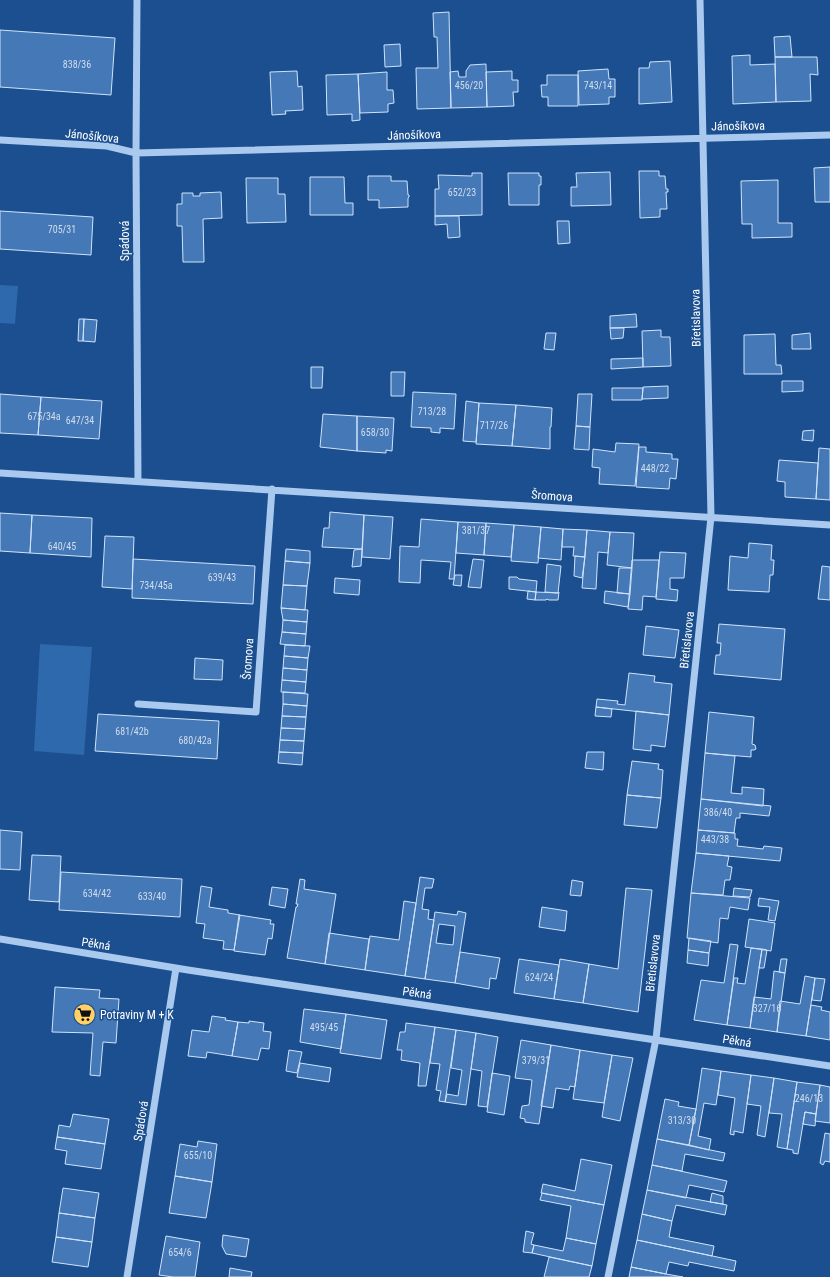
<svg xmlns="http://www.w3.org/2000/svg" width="830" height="1277" font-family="'Roboto Condensed',sans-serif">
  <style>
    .green { fill: #2e69ad }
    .building { fill: #4478b7; stroke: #cfe3fa; fill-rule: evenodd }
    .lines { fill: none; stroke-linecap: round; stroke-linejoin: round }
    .minor { stroke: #a9c9ee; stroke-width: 7 }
    .labels { text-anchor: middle; stroke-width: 3; stroke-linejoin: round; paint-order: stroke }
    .number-label { font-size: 10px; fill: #d0dded }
    .street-label { font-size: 12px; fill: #fff; stroke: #1b4f8f }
    .poi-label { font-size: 12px; fill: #fff; stroke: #1b4f8f; text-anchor: start }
  </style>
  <rect width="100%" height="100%" fill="#1b4f8f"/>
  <path class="green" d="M0,285L18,286L15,324L0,323Z
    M40,644L92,647L84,755L34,751Z"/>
  <path class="building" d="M449,12L451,108L417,109L416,68H438L437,37H434L433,13Z
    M0,30L115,38L111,95L0,87Z
    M790,36L792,57H775L774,37Z
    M400,44L401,66L385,67L384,45Z
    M750,55V65L775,64L776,102L733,104L732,56Z
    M775,57H817L818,75L810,74L811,101L776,102Z
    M670,61L672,102L639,104V68H649L650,62Z
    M486,64L487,107L451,108L450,72L458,71L459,77H466V71L470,65Z
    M608,69L609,79H615V97H609V104L579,105L578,71Z
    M297,71L298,87L302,86L303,110L285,111L286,114L272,115L270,72Z
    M512,71V80H518V92H513L514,106L487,107L486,72Z
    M387,72V90H393L394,103L388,104V112L360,113L358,74Z
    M358,74L360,120L352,121V114L327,115L326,75Z
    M547,75H578V106H548V97H542L541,85H547Z
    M830,167V202H815L814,168Z
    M639,171H659V176H665L666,189H668V192H666L667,209H660V217L640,218Z
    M610,172L611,205L571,206V187H577L576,173Z
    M472,173H482V215L435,216V189H439L438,175L472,176Z
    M508,173H539V176H541V185H539V205H509Z
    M368,176H391V181H407L408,195H409V197L408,198V207L379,208V200H368Z
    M310,177H344L345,203H353V215H310Z
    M246,178H278V194H285L286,222L247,223Z
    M778,180V223H792V237L752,238V224H742L741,181Z
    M221,192L222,218L203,219L204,262H183L182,226H177V204H182V193H193V196H200V193Z
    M0,211L93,217L91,255L0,249Z
    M435,216H459L460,237L448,238L447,224L435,225Z
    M557,221H569L570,243L558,244Z
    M636,314L637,327L610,328V316Z
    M79,319H84L83,341H78Z
    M84,319L97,320L95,342L83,341Z
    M610,328H624L623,338L611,339Z
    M661,330V337H670L671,366L643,367L642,331Z
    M546,333H556L554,350L544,349Z
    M810,333L811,349H792V335Z
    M775,334L776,365H781L782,374H744V335Z
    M643,358V367L611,369V359Z
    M311,367H323L322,388H311Z
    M391,372H405L404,396H391Z
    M782,381H803V391L782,392Z
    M668,386V398L642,399L643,387Z
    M612,388H643L642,400H612Z
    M413,392L456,394L454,429L440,428V433L431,432V428L411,427Z
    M0,394L41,397L38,435L0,433Z
    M578,394H592L590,427L576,426Z
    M41,397L102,401L99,439L38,435Z
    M466,401L479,403L476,442L463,441Z
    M479,403L516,405L512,446L476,444Z
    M516,405L552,408L551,427H550V449L512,446Z
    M323,414L357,416V451L320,447Z
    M357,416L394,418L392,451L386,450V453L357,451Z
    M576,426L590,427L589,450L574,449Z
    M814,430L813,441L802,440L803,431Z
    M616,443L639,444L635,486L599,484L600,468L592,467L593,449L615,452Z
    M639,447H646V452L672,454V459H678L676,479L670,478L669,489L636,487Z
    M819,448L830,449V500L816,499Z
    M779,460L818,463L816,499L785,497V482L777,481Z
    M330,512L364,515L362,549L322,547L324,528H329Z
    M0,513L32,515L30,553L0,551Z
    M32,515L92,518L91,557L30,553Z
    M364,515L393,517L390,559L362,557Z
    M421,519L458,522L454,579H449L451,562L421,560L420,583L399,582L400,546L419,547Z
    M458,522L486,523L484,555L456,553Z
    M486,523L514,525L511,557L484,555Z
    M514,525L541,527L538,563L511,561Z
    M541,527L563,529L561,560L538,558Z
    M563,529L587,530L585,557L573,556L574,547H562Z
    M587,530L610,532L608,553L598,552L596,589L582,588Z
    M610,532L634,533L632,568L607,565Z
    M105,536L134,537L132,589L102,587Z
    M749,543L772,545L771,560H774L773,575H770L769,592L728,590L730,556L748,558Z
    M286,549L310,551V563L285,561Z
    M362,549L361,566L352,567L354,550Z
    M660,552L686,553L684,578H670V589L678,590L677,601L656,599Z
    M575,556L585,557L582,578L574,576Z
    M133,559L255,566L253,604L132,598Z
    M473,559L484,560L481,588L468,587Z
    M632,560H659L656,597L643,596L642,610L628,609Z
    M285,561L310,563L307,586L283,585Z
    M547,564L561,566L558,593L545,592Z
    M822,566L830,567V600L818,599Z
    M619,568H632L630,594L617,593Z
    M455,575H462L461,586L453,585Z
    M509,577H517L519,579L537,581L536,592L509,589Z
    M335,578L360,580L359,595L334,593Z
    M283,585L307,586L305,610L281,608Z
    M528,591L536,592L535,600L527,599Z
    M605,591L630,594L628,607L604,603Z
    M536,592L558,593L559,592L558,600H549L547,599L546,600H535Z
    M281,608L308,610L307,622L283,620Z
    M283,620L307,622L306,634L282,632Z
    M719,624L785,629L781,680L714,674L716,655H720L721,643H717Z
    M646,626L679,630L675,658L643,655Z
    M282,632L306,634L305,646L280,644Z
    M285,645L310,646L308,658L284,656Z
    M284,656L308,658L307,670L283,668Z
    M195,658L223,660L222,680L194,679Z
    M283,668L307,670L306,682L282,680Z
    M629,673L655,676L654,682L672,684L669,715L596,707L597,699L618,701L617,704L625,705Z
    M282,680L306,682L305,693L281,692Z
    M283,692L308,694L307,706L283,704Z
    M283,704L307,706L306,717L282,716Z
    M596,707L612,709L611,717L595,716Z
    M636,711L669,715L665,747L651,745V751L633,749Z
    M709,712L754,717L752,744L755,745L756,749L754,750H751V757L705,753Z
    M98,714L219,721L217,759L95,751Z
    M282,716L306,717L305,729L281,728Z
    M281,728L305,729L304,741L280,740Z
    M280,740L304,741L303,753L279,752Z
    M279,752L303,753L302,765L278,763Z
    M587,752H604L603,770L585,768Z
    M705,753L735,756L731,793L742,794V787L764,789L763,806L701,799Z
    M632,761L659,764L658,769L663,770L661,798L627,795Z
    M627,795L661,798L657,828L624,825Z
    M701,799L771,806L769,816L740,813V818H736L734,833L698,830Z
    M0,830L22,832L20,870L0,869Z
    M698,830L735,833V839H738L737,846L763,849L764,846L782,848L780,861L696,853Z
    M696,853L729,856L727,866L732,867L730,880H725L723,895L691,893Z
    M32,855L61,856L59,902L29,900Z
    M61,872L182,879L180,917L59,910Z
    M420,877L434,879L432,888H425L422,909L429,910L428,919L434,920L425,979L405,976Z
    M300,879L305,880L304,889L336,894L325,964L287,958L296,907H297L298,904H296Z
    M572,880L583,882L581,896L570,895Z
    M201,886L212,888L209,907L228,910V913L240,915L234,950L223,949L224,941L203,938L205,924L196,923Z
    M272,887L288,889L285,908L269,905Z
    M626,888L652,890L638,1012L583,1003L589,964L618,969Z
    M734,888L752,890L750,897L733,896Z
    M691,893L750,898L748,910L730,907L728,919L720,918L718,943L687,938Z
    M759,898L779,901L775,921L768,920L770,907L758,906Z
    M404,901L416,903L405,976L365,970L370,936L399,940Z
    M542,907L567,911L565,931L539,927Z
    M458,911L466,913L455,983L425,979L435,912L457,915ZM439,924L455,926L453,945L436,943Z
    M239,915L271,920L270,924H274L272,939L268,938L265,955L234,951Z
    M749,919L775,923L771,951L745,947Z
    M329,933L369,939L365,970L325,964Z
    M689,938L711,941L709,953L688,950Z
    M730,944L738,945L727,1025L694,1020L701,980L724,983Z
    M751,948L762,949L750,1028L727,1025L734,978H738L737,983L745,984Z
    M762,949L767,950L764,968H759Z
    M688,950L709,953L708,966L687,963Z
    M460,952L500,958L496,979L490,978L489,989L455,983Z
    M519,959L559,965L554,999L514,993Z
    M560,959L589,964L583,1003L554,999Z
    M781,959H787L785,973L779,972Z
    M774,971L785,973L777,1032L750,1028L754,997L771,999Z
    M805,976L815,978L806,1036L777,1032L780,1001L800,1004Z
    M815,978L825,979L821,1001L812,1000Z
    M55,987L100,990L99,998L119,999L116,1043L103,1042L100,1076L90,1075L93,1033L52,1032Z
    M811,1005L822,1007L821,1010L830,1012V1040L806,1036Z
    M304,1009L346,1014L341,1049L300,1042Z
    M346,1014L387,1020L381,1059L340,1053Z
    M212,1016L226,1018L225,1020L238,1022L232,1056L207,1052L206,1058L188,1056L192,1030L209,1032Z
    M249,1021L264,1023L263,1031L271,1032L269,1049L261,1048L258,1060L232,1056L238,1022L249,1023Z
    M406,1023L435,1027L426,1086H418L420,1063L401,1060L402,1050H397L400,1032H405Z
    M435,1027L456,1030L445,1102L439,1101L441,1091L436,1090L440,1064L430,1063Z
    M456,1030L476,1033L466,1105L445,1102L447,1094L458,1096L462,1070L451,1068Z
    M476,1033L498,1037L487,1107L478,1106L482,1071L471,1069Z
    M521,1040L551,1045L539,1124L525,1122V1119L520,1118L522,1106L529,1105L532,1080L515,1078Z
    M551,1045L580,1050L575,1087L570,1086L569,1090L556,1088L553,1108L541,1106Z
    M289,1050L302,1052L297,1073L286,1071Z
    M580,1050L612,1055L604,1103L573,1099Z
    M612,1055L633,1058L620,1121L602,1117Z
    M300,1063L331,1068L329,1082L297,1077Z
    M702,1068L721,1071L716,1105L704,1103L698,1136L711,1139L709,1150L689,1145L696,1109Z
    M721,1071L751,1075L743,1133L734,1131V1135L730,1134L735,1098L718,1095Z
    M492,1073L510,1076L504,1115L487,1112Z
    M751,1075L774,1078L765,1137L757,1135L761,1106L747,1104Z
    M774,1078L797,1082L787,1149L777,1147L782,1114L769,1113Z
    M797,1082L820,1085L816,1114L805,1112L798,1154L793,1153V1150L787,1149Z
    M820,1085L830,1087V1123L815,1121Z
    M665,1099L679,1102L678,1106L696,1109L689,1145L657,1139Z
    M805,1112L816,1114L815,1126L803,1124Z
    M73,1114L109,1119L105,1144L57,1137L59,1125L70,1127Z
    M825,1133L830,1134V1162L825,1161L823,1165L820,1163Z
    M57,1137L105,1144L101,1169L65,1164L67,1151L55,1149Z
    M657,1139L725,1153L723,1161L685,1154L682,1171L652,1165Z
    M198,1141L217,1144L212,1182L175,1176L180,1144L197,1147Z
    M581,1159L612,1165L604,1205L541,1193L543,1184L575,1191Z
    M652,1165L727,1181L724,1192L689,1185L686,1198L647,1190Z
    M175,1176L212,1182L206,1218L169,1213Z
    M63,1188L99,1193L95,1218L59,1213Z
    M647,1190L727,1205L725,1215L676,1205L672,1221L642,1214Z
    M542,1193L604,1205L596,1244L566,1238L571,1206L540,1200Z
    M712,1193L723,1196V1204L710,1202Z
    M59,1213L95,1218L92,1242L56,1237Z
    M642,1214L672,1221L669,1237L714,1246L712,1256L637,1240Z
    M526,1231L534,1233L531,1244L534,1245L532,1253L523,1252Z
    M223,1235L249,1239L246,1257L226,1254L222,1246Z
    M166,1236L200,1242L195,1277H173L159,1275Z
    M56,1237L92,1242L88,1267L52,1262Z
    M566,1238L596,1244L592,1266L532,1253L534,1245L563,1251Z
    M637,1240L736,1261L734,1271L689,1262L688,1266L669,1262L666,1274L631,1267Z
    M549,1257L592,1266L589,1277H544Z
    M631,1267L666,1274L683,1277H629Z
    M230,1268L252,1272L251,1277H229Z"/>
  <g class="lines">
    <path class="minor" d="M137,0L136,153L138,481
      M0,140L107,146L136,153L830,135
      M0,473L830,525
      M138,704L256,712L272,489
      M0,939L188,970L830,1066
      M127,1277L176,968
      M608,1277L656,1039L711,517L700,0"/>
  </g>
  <defs>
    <symbol id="supermarket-disc" viewBox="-11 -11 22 22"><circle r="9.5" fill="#ffd166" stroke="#1b4f8f"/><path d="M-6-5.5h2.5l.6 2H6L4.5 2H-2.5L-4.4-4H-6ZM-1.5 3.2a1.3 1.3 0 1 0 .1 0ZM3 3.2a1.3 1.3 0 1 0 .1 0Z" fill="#111"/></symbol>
  </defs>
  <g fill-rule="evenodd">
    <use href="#supermarket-disc" x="72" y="1002" width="25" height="25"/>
  </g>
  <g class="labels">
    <g class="number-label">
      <text x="77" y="68">838/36</text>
      <text x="469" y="89">456/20</text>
      <text x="598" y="89">743/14</text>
      <text x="462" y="196">652/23</text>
      <text x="62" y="233">705/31</text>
      <text x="432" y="415">713/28</text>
      <text x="44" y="420">675/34a</text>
      <text x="80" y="424">647/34</text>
      <text x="494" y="429">717/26</text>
      <text x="375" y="436">658/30</text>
      <text x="655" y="472">448/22</text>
      <text x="476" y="534">381/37</text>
      <text x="62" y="550">640/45</text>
      <text x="222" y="581">639/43</text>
      <text x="156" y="589">734/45a</text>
      <text x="132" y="735">681/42b</text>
      <text x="195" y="744">680/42a</text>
      <text x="718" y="816">386/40</text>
      <text x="715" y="843">443/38</text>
      <text x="97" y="897">634/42</text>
      <text x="152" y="900">633/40</text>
      <text x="539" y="981">624/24</text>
      <text x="767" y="1012">327/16</text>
      <text x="324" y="1031">495/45</text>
      <text x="536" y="1064">379/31</text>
      <text x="809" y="1102">246/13</text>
      <text x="682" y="1124">313/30</text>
      <text x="198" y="1159">655/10</text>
      <text x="180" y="1256">654/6</text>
    </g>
    <g class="street-label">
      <text transform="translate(738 126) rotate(-1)" y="4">Jánošíkova</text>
      <text transform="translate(414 135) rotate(-2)" y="4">Jánošíkova</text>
      <text transform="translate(92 136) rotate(6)" y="4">Jánošíkova</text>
      <text transform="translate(125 241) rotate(-90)" y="4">Spádová</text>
      <text transform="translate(696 318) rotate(-91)" y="4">Břetislavova</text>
      <text transform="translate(552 496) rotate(4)" y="4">Šromova</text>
      <text transform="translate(687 640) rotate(-84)" y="4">Břetislavova</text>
      <text transform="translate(248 659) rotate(-86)" y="4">Šromova</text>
      <text transform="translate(96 944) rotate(9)" y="4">Pěkná</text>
      <text transform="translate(653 963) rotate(-84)" y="4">Břetislavova</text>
      <text transform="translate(417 993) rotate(8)" y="4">Pěkná</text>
      <text transform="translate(737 1041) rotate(9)" y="4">Pěkná</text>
      <text transform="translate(141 1121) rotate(-81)" y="4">Spádová</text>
    </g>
    <g class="poi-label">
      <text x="100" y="1019">Potraviny M + K</text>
    </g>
  </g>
</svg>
